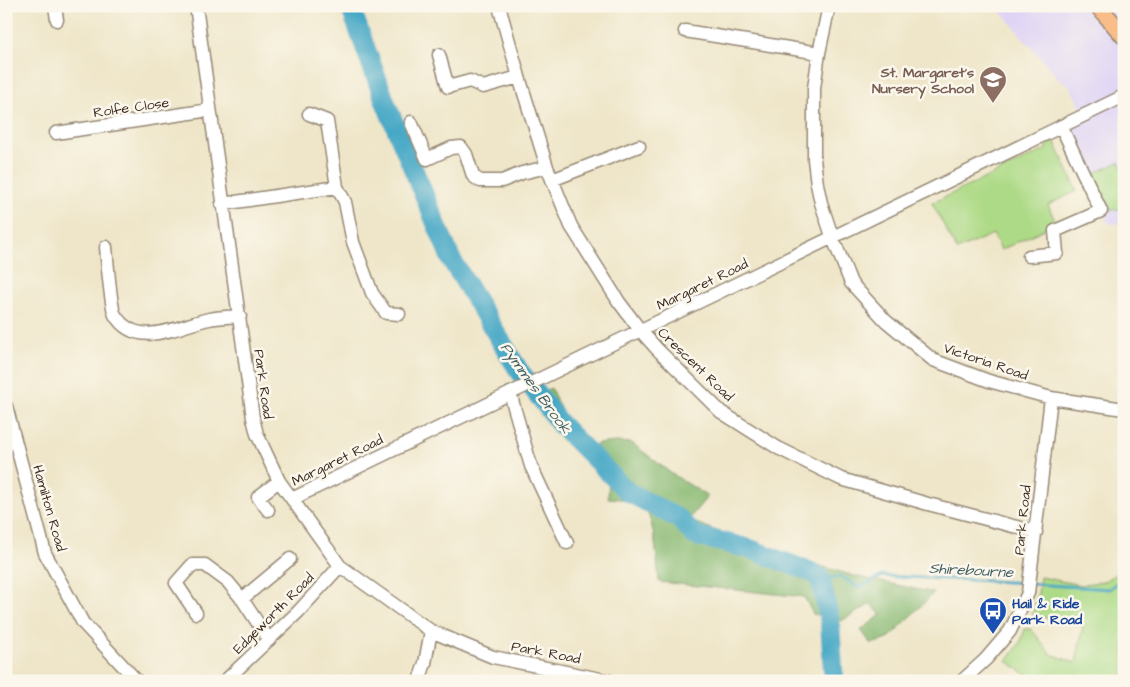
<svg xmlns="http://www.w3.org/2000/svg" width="1130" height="687" font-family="'Architects Daughter',sans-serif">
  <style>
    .built { fill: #dfd4f5 }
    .green { fill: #adda86; stroke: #748252 }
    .forest { fill: #8aba73; stroke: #627248 }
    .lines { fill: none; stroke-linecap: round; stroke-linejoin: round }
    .stream { stroke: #46a8c6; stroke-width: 3 }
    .river { stroke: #46a8c6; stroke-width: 20 }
    .minor-casing { stroke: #958874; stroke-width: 15 }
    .major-casing { stroke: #958874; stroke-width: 19 }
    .minor { stroke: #fff; stroke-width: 12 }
    .major { stroke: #f8bd89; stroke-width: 16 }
    .labels { text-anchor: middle; stroke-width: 5; stroke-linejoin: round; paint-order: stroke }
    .education-label { font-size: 14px; font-weight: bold; fill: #785e54; stroke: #fbf7ec; text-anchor: end }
    .street-label { font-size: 14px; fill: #3b2a1e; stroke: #fbf7ec }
    .transit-label { font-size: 14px; font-weight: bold; fill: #164399; stroke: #fbf7ec; text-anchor: start }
    .water-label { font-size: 15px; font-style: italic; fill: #3f5c61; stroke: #fbf7ec }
  </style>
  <rect width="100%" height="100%" fill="#fbf7ec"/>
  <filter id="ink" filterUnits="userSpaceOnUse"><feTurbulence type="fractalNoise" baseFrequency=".02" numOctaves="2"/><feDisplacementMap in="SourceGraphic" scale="10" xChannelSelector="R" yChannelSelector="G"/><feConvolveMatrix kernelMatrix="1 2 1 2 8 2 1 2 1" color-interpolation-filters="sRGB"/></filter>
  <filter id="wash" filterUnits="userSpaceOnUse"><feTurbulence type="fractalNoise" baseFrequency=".0096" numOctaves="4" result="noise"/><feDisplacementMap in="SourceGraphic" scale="20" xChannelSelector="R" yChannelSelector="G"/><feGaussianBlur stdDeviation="1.12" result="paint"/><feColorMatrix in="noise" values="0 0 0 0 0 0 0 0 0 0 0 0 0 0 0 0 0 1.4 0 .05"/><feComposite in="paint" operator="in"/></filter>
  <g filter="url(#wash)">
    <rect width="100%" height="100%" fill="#efe6c9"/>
    <path class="built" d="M996,6H1124V223L1109,224L1101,211L1061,125L1084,114L1069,85L1062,83Z"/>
    <path class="green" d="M1053,138L1077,191L1048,205L1056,223L1001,250L993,234L957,250L932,203L1045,150Z
      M1119,162L1124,171V209L1109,210L1093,174Z
      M1124,569V681H1035L1007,661L1020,643L1025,629H1031L1051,654L1076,663L1083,626L1032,615L1038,594L1040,577L1081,585L1104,581Z"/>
    <path class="forest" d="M551,388L565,419L568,433L559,435L547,420L534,395Z
      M615,442L632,443L672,474L708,496L688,520L762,548L854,576L934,593L888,639L871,644L861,630L881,615L871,604L841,621L813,614L804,597L659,582C656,555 656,525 642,501L608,498L609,469L595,457L597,444Z"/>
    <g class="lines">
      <path class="stream" d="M820,578L842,577L859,588L882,576L973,580L1027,583
        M1033,584L1109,589L1124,578"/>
      <path class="river" d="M350,6L386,104L451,259L518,369L560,424L628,492L679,519L694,535L750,549L811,572L820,578L830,622L833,670L835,681"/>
    </g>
  </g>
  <g filter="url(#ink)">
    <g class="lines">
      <defs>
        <path id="minor" d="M55,6L57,20
          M196,6L253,418L257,434L279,481L340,566L431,631L493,657L610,681
          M499,6L519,77L547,167L571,226L619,302L640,330L657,349L721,412L778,448L841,479L928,504L1036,532
          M829,6L819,53L814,88V159L817,184L821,203L832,236L851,283L886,321L933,360L989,381L1051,398L1124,409
          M685,31L819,53
          M439,55L448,87L470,81L483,87L519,77
          M309,114L327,121L337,187
          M411,122L427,159L451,148L461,147L466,154L473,176L480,181H502L522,173L547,167
          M56,133L210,110
          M552,180L639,146
          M222,204L337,187L345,202L353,242L372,293L386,313L399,314
          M106,247C107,259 111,308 115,315C137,351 180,325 209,319C219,317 230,317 240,316
          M1029,256L1057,253L1055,231L1101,211L1061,126
          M510,393L531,466L567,543
          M6,406L45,553L83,623L137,681
          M292,499L1124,96
          M268,510L258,497L279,481
          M242,599L290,559
          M196,613L176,583L192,565H205L228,582L242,599L269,640
          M225,681L298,612L340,566
          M419,681L425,663L431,631
          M962,681L986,659L1010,631L1028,593L1051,398"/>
        <path id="major" d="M1098,6L1124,36"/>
      </defs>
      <use href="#minor" class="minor-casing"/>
      <use href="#major" class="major-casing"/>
      <use href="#minor" class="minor"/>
      <use href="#major" class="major"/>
    </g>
  </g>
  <defs>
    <symbol id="school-pin" viewBox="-11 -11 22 30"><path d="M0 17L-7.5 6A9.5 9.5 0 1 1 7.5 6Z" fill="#8d6e63" stroke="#fbf7ec"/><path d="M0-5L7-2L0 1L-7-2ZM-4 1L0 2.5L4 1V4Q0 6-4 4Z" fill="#fff"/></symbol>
    <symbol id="bus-pin" viewBox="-11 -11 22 30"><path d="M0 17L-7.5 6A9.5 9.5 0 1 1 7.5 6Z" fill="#1a4fb4" stroke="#fbf7ec"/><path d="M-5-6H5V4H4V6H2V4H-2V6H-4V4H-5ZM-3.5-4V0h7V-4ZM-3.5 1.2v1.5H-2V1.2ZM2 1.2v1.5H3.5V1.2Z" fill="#fff"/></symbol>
  </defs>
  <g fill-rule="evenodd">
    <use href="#school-pin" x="977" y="64" width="32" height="43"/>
    <use href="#bus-pin" x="977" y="595" width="32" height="43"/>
  </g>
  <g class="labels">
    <g class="education-label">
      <text x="974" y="77">St. Margaret's<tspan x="974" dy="16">Nursery School</tspan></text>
    </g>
    <g class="street-label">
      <text transform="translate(131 107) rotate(-8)" y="5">Rolfe Close</text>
      <text transform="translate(702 284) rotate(-26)" y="5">Margaret Road</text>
      <text transform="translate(986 361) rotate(19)" y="5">Victoria Road</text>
      <text transform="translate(696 364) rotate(44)" y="5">Crescent Road</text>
      <text transform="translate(264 384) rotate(82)" y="5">Park Road</text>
      <text transform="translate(337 460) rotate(-26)" y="5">Margaret Road</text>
      <text transform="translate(50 508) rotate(74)" y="5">Hamilton Road</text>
      <text transform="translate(1022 520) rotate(-84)" y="5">Park Road</text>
      <text transform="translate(273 613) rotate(-45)" y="5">Edgeworth Road</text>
      <text transform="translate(546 652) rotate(11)" y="5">Park Road</text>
    </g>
    <g class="transit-label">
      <text x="1012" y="608">Hail &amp; Ride<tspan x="1012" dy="16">Park Road</tspan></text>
    </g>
    <g class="water-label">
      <text transform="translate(536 388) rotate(54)" y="5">Pymmes Brook</text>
      <text transform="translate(971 570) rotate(3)" y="5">Shirebourne</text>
    </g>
  </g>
  <rect width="1130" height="687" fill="none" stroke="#fbf7ec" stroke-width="25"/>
</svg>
